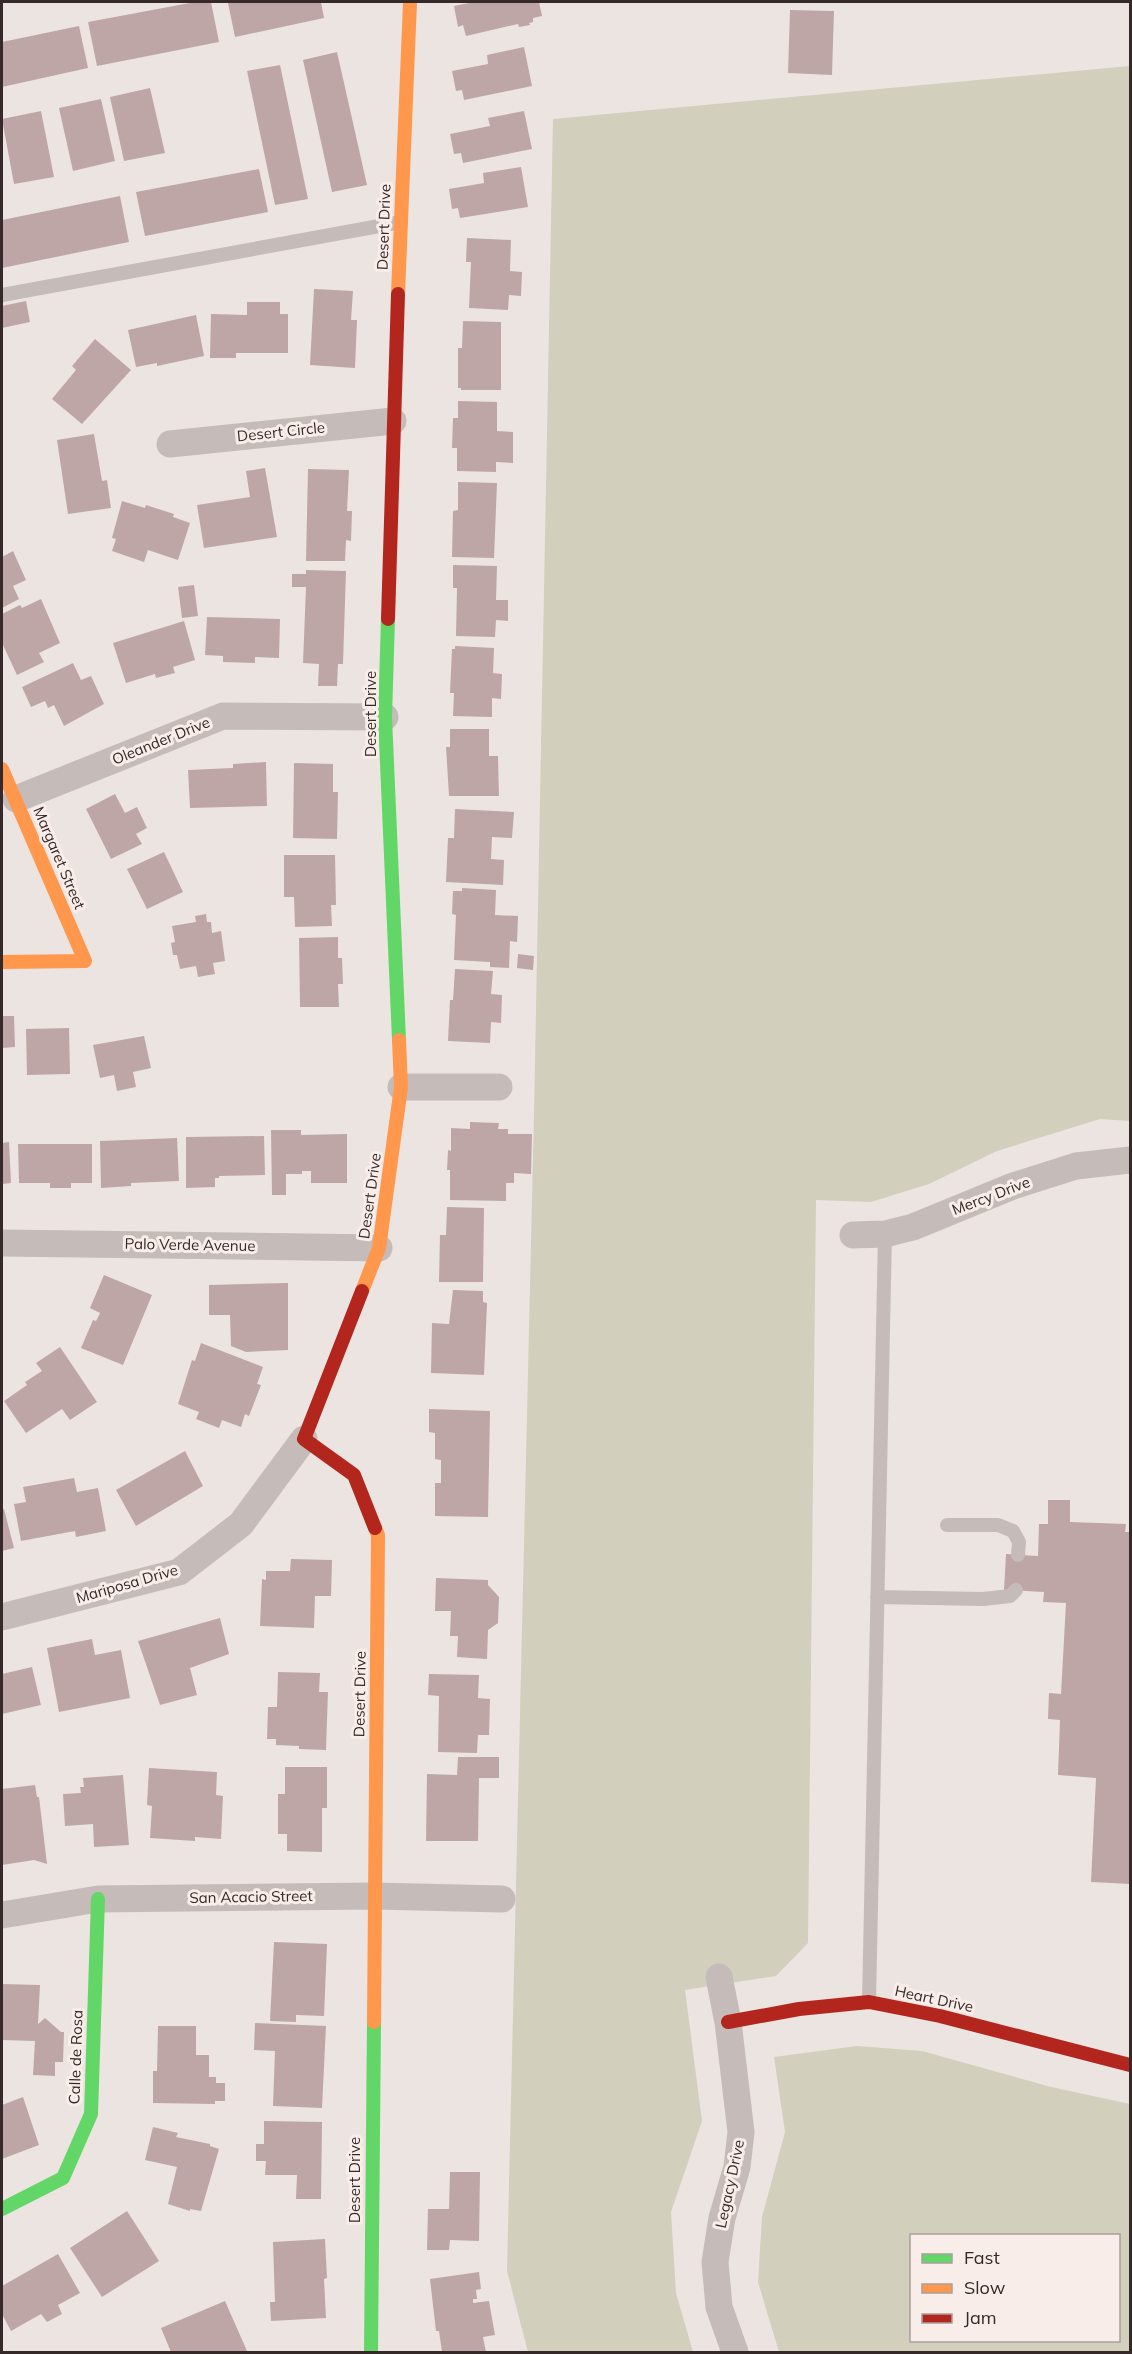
<svg xmlns="http://www.w3.org/2000/svg" width="1132" height="2354" font-family="Mulish,sans-serif">
  <style>
    .green { fill: #d2cfbd; fill-rule: evenodd }
    .building { fill: #bea6a6 }
    .lines { fill: none; stroke-linecap: round; stroke-linejoin: round }
    .lane { stroke: #c5bcba; stroke-width: 14 }
    .street { stroke: #c5bcba; stroke-width: 27 }
    .fast { stroke: #63d668; stroke-width: 14 }
    .slow { stroke: #ff974d; stroke-width: 14 }
    .jam { stroke: #b3261e; stroke-width: 14 }
    .labels { text-anchor: middle; stroke-width: 6; stroke-linejoin: round; paint-order: stroke }
    .street-label { font-size: 15px; fill: #352929; stroke: #f8ede9 }
  </style>
  <rect width="100%" height="100%" fill="#ece4e1"/>
  <path class="green" d="M1130,66V1121L1100,1119L997,1151L929,1184L871,1202L816,1200L808,1943L776,1976L685,1990L702,2121L671,2212L676,2293L693,2352H528L507,2271L534,1115L553,119Z
    M857,2046L922,2051L1051,2087L1130,2104V2352H779L758,2282L762,2217L785,2132L774,2057ZM912,2236H1118V2340H912Z"/>
  <path class="building" d="M195,2H211L219,42L97,66L88,22Z
    M237,2H321L324,18L235,37L228,3Z
    M474,2H539L542,16L533,18V22L529,23L530,25L519,27L518,24L466,36L463,25L458,27L454,6Z
    M790,10L834,11L832,75L788,73Z
    M79,26L88,68L2,87V42Z
    M524,47L532,86L464,100L462,90L456,91L452,71L488,64L487,55Z
    M337,52L367,185L332,192L303,60Z
    M280,65L308,199L275,205L247,71Z
    M150,88L165,153L124,161L110,97Z
    M101,99L115,161L73,171L59,108Z
    M41,111L54,177L14,184L2,119Z
    M524,111L532,149L463,163L461,153L454,154L450,134L490,126L488,118Z
    M521,167L528,207L460,218L458,208L452,209L449,189L484,183L483,173Z
    M259,169L268,212L145,236L136,192Z
    M120,196L129,242L2,268V220Z
    M467,238L511,240L510,271L522,272L521,296L509,295L508,310L469,308L471,262H466Z
    M314,289L353,291L351,320H357L355,368L310,365Z
    M26,301L30,322L2,328V306Z
    M247,302H280V314H288V353H236V358H210L211,314L247,315Z
    M196,315L204,356L157,366V363L136,367L128,330Z
    M463,321L501,322V390H461V388H458V348H462Z
    M95,339L131,370L82,424L52,399L76,370L72,366Z
    M458,401L497,402V431L513,432V463L496,462V472L457,471V448H452L453,418H458Z
    M94,434L102,481L107,480L111,508L68,514L57,440Z
    M265,468L277,537L204,548L197,505L250,497L246,471Z
    M308,469L349,470L347,511H352L351,541L346,540L345,561H306Z
    M458,482L497,483L494,558L452,557L453,511L458,510Z
    M122,501L145,508L146,505L174,514L173,517L190,523L178,560L148,550L144,562L112,551L116,539L112,538Z
    M13,551L26,580L13,586L19,599L2,608V557Z
    M453,565L497,566L496,600H508V621L496,620L495,637L456,636L457,588H453Z
    M306,570L346,571L343,664H338L337,686H318L319,664L303,663L306,587H292V574H306Z
    M194,585L198,616L182,618L178,587Z
    M41,599L60,643L39,653L44,662L17,675L2,643V614L20,605L22,608Z
    M207,617L280,619L279,658L255,657V663L223,662V656L205,655Z
    M184,621L195,660L173,667L175,673L156,678L155,674L126,683L113,643Z
    M455,646L494,648L493,673L502,674L501,699L492,698V717L453,716L454,693H450L452,649H455Z
    M73,663L81,680L91,676L104,704L64,726L54,705L48,708L45,701L31,707L22,687Z
    M450,729H489V756H498L499,796H449L446,747H450Z
    M266,762L267,806L190,808L188,770L233,768V764Z
    M294,763L333,764V792H338L337,839L293,838Z
    M115,794L125,813L137,807L147,828L136,834L142,844L111,859L86,809Z
    M455,809L514,812L512,838L492,837L491,859L504,860L503,885L446,882L448,838H454Z
    M164,852L183,892L147,909L127,869Z
    M284,855H335L336,905H331L332,926L295,927L294,897H284Z
    M462,888L496,890L495,915L518,916L517,942L510,941L509,968L490,967V962L454,960L456,915L452,914L453,891H462Z
    M206,914L207,922H211L212,933L221,931L225,961L213,963L215,974L198,977L196,966L180,969L177,955H173L171,943L175,942L172,926L196,922L195,916Z
    M338,937V958H342L343,984H338L339,1007H300L299,938Z
    M518,954L534,956L533,970L517,968Z
    M455,969L493,971L491,994L502,995L501,1023L491,1022L490,1043L448,1041L450,1000H453Z
    M2,1016H14L15,1047L2,1048Z
    M69,1028L70,1074L27,1075L26,1029Z
    M144,1036L151,1068L133,1072L136,1087L117,1091L114,1075L100,1078L93,1045Z
    M470,1122L499,1123L498,1129H508V1134H532L531,1174L514,1173V1183H506V1201L450,1200V1170H447L448,1150L451,1151V1128L470,1129Z
    M271,1130H301V1135L347,1134V1183H311V1171H302V1174H286V1195H272Z
    M264,1136L265,1175L219,1176V1178H215V1187L186,1188V1137Z
    M177,1138L179,1181L131,1183V1186L101,1188L100,1141Z
    M9,1142L11,1183L2,1184V1143Z
    M18,1144H92V1183H71V1188H50V1183H19Z
    M447,1207L484,1208L483,1282H439L440,1235H446Z
    M104,1275L152,1295L123,1365L81,1348L93,1320L96,1321L100,1313L90,1308Z
    M288,1283V1350L246,1352L231,1346L230,1315H209V1285Z
    M453,1290L483,1291V1302L487,1303L484,1375L431,1373L432,1323L449,1324Z
    M201,1343L263,1367L257,1384L261,1385L249,1416L245,1414L241,1427L222,1420L219,1428L196,1419L199,1412L178,1404L192,1360L195,1361Z
    M60,1347L97,1402L70,1420L62,1409L26,1433L4,1401L27,1385L25,1382L42,1371L36,1363Z
    M429,1409L490,1411L488,1517L435,1516V1483H441V1460L435,1459V1433L429,1432Z
    M185,1451L203,1486L136,1526L116,1490Z
    M74,1478L77,1492L98,1488L106,1531L76,1537L75,1531L21,1541L14,1504L26,1502L23,1487Z
    M1048,1500H1070V1522L1126,1524L1125,1532H1130V1884L1091,1882L1096,1778L1058,1775L1060,1720L1048,1719L1049,1693L1061,1694L1066,1603L1043,1602L1044,1592L1004,1590L1006,1554L1038,1556L1039,1524H1048Z
    M4,1509L14,1548L2,1551V1510Z
    M291,1559L332,1560L331,1596H315L314,1628L260,1626L262,1579L266,1580V1571H290Z
    M436,1578L488,1580V1585L499,1597L498,1623L488,1630L487,1659L457,1657L458,1636H450L451,1611H435Z
    M220,1618L229,1654L190,1668L197,1695L160,1705L138,1641Z
    M92,1639L95,1655L121,1650L130,1698L59,1712L47,1648Z
    M32,1667L41,1705L2,1714V1674Z
    M278,1672L320,1673L319,1692H328L326,1750L299,1749V1746L276,1745V1739H267L268,1707H277Z
    M429,1674L479,1675L478,1698L490,1699L489,1735H478L477,1753L438,1752L439,1696L428,1695Z
    M458,1757H499V1778H479L478,1841H426L427,1774L457,1775Z
    M285,1767H327V1808H322V1852L287,1851V1834H278V1794H285Z
    M149,1768L217,1772L216,1795L223,1796L221,1839L195,1837V1841L150,1838L152,1806L147,1805Z
    M123,1775L129,1845L94,1847L93,1824L65,1826L63,1794L81,1793L80,1787H84L83,1778Z
    M35,1785L37,1797H39L47,1864L34,1860L2,1865V1789Z
    M274,1942L327,1944L324,2016L296,2015V2022L270,2021Z
    M2,1984L40,1985L38,2024L45,2018L61,2032H64L63,2062H55V2076L33,2075L35,2041L2,2040Z
    M255,2023L326,2026L322,2108L273,2106L275,2051L254,2050Z
    M158,2026H196V2055H209V2077H216V2083H225V2101H215V2104L153,2103V2071H157Z
    M23,2097L39,2145L2,2159V2105Z
    M264,2121L322,2122L321,2199H296L297,2175H265L266,2161H256V2144H264Z
    M153,2127L178,2133L176,2137L210,2144V2146L219,2149L201,2211L190,2209V2211L168,2204L177,2167L145,2160Z
    M450,2172H480L479,2241L450,2240L449,2250H427L428,2209H449Z
    M127,2211L159,2261L102,2297L70,2248Z
    M325,2239L327,2278L324,2279L326,2318L271,2321L270,2302H275L273,2242Z
    M58,2254L80,2293L58,2305L62,2314L47,2322L41,2314L11,2331L2,2314V2286Z
    M479,2272L481,2289L476,2290L477,2299H473V2303L489,2301L495,2335L483,2337L486,2352H442L439,2331H436L430,2279Z
    M225,2301L247,2351L171,2352L161,2328Z"/>
  <g class="lines">
    <path class="lane" d="M2,295L401,222
      M947,1525H998L1013,1531L1019,1542L1018,1555
      M877,1597L983,1599L1010,1596L1016,1590
      M869,2002L885,1234"/>
    <path class="street" d="M170,444L393,421
      M16,799L223,716L385,717
      M401,1087H499
      M853,1235L885,1234L913,1227L1013,1186L1076,1166L1130,1160
      M2,1243L379,1248
      M2,1617L179,1572L241,1524L304,1439
      M2,1915L98,1899L374,1896L502,1899
      M719,1977L728,2022L741,2132L737,2167L722,2218L715,2262L719,2307L735,2352"/>
    <path class="fast" d="M388,619L385,717L399,1040
      M2,2209L63,2178L91,2114L98,1899
      M371,2352L374,2022"/>
    <path class="slow" d="M398,294L410,2
      M2,769L85,961L2,962
      M362,1291L379,1248L401,1087L399,1040
      M374,2022L378,1535L375,1528"/>
    <path class="jam" d="M388,619L398,294
      M362,1291L304,1439L354,1475L375,1528
      M728,2022L799,2009L869,2002L940,2016L1130,2065"/>
  </g>
  <g class="labels">
    <g class="street-label">
      <text transform="translate(384 227) rotate(-88)" y="5">Desert Drive</text>
      <text transform="translate(281 432) rotate(-6)" y="5">Desert Circle</text>
      <text transform="translate(371 714) rotate(-90)" y="5">Desert Drive</text>
      <text transform="translate(161 741) rotate(-22)" y="5">Oleander Drive</text>
      <text transform="translate(59 858) rotate(67)" y="5">Margaret Street</text>
      <text transform="translate(370 1196) rotate(-82)" y="5">Desert Drive</text>
      <text transform="translate(991 1196) rotate(-21)" y="5">Mercy Drive</text>
      <text transform="translate(190 1245) rotate(1)" y="5">Palo Verde Avenue</text>
      <text transform="translate(127 1584) rotate(-16)" y="5">Mariposa Drive</text>
      <text transform="translate(360 1694) rotate(-89)" y="5">Desert Drive</text>
      <text transform="translate(251 1897) rotate(-1)" y="5">San Acacio Street</text>
      <text transform="translate(934 1999) rotate(12)" y="5">Heart Drive</text>
      <text transform="translate(76 2057) rotate(-88)" y="5">Calle de Rosa</text>
      <text transform="translate(355 2180) rotate(-90)" y="5">Desert Drive</text>
      <text transform="translate(730 2184) rotate(-78)" y="5">Legacy Drive</text>
    </g>
  </g>
  <rect width="1132" height="2354" fill="none" stroke="#352929" stroke-width="6"/>
  <rect x="910" y="2234" width="210" height="108" fill="#f8ede9" stroke="#aa9f9c" stroke-width="1.5"/>
  <rect x="922" y="2254" width="30" height="9" fill="#63d668" stroke="#aa9f9c" stroke-width="1.5"/>
  <text x="964" y="2264" font-size="18" fill="#352929">Fast</text>
  <rect x="922" y="2284" width="30" height="9" fill="#ff974d" stroke="#aa9f9c" stroke-width="1.5"/>
  <text x="964" y="2294" font-size="18" fill="#352929">Slow</text>
  <rect x="922" y="2314" width="30" height="9" fill="#b3261e" stroke="#aa9f9c" stroke-width="1.5"/>
  <text x="964" y="2324" font-size="18" fill="#352929">Jam</text>
</svg>
